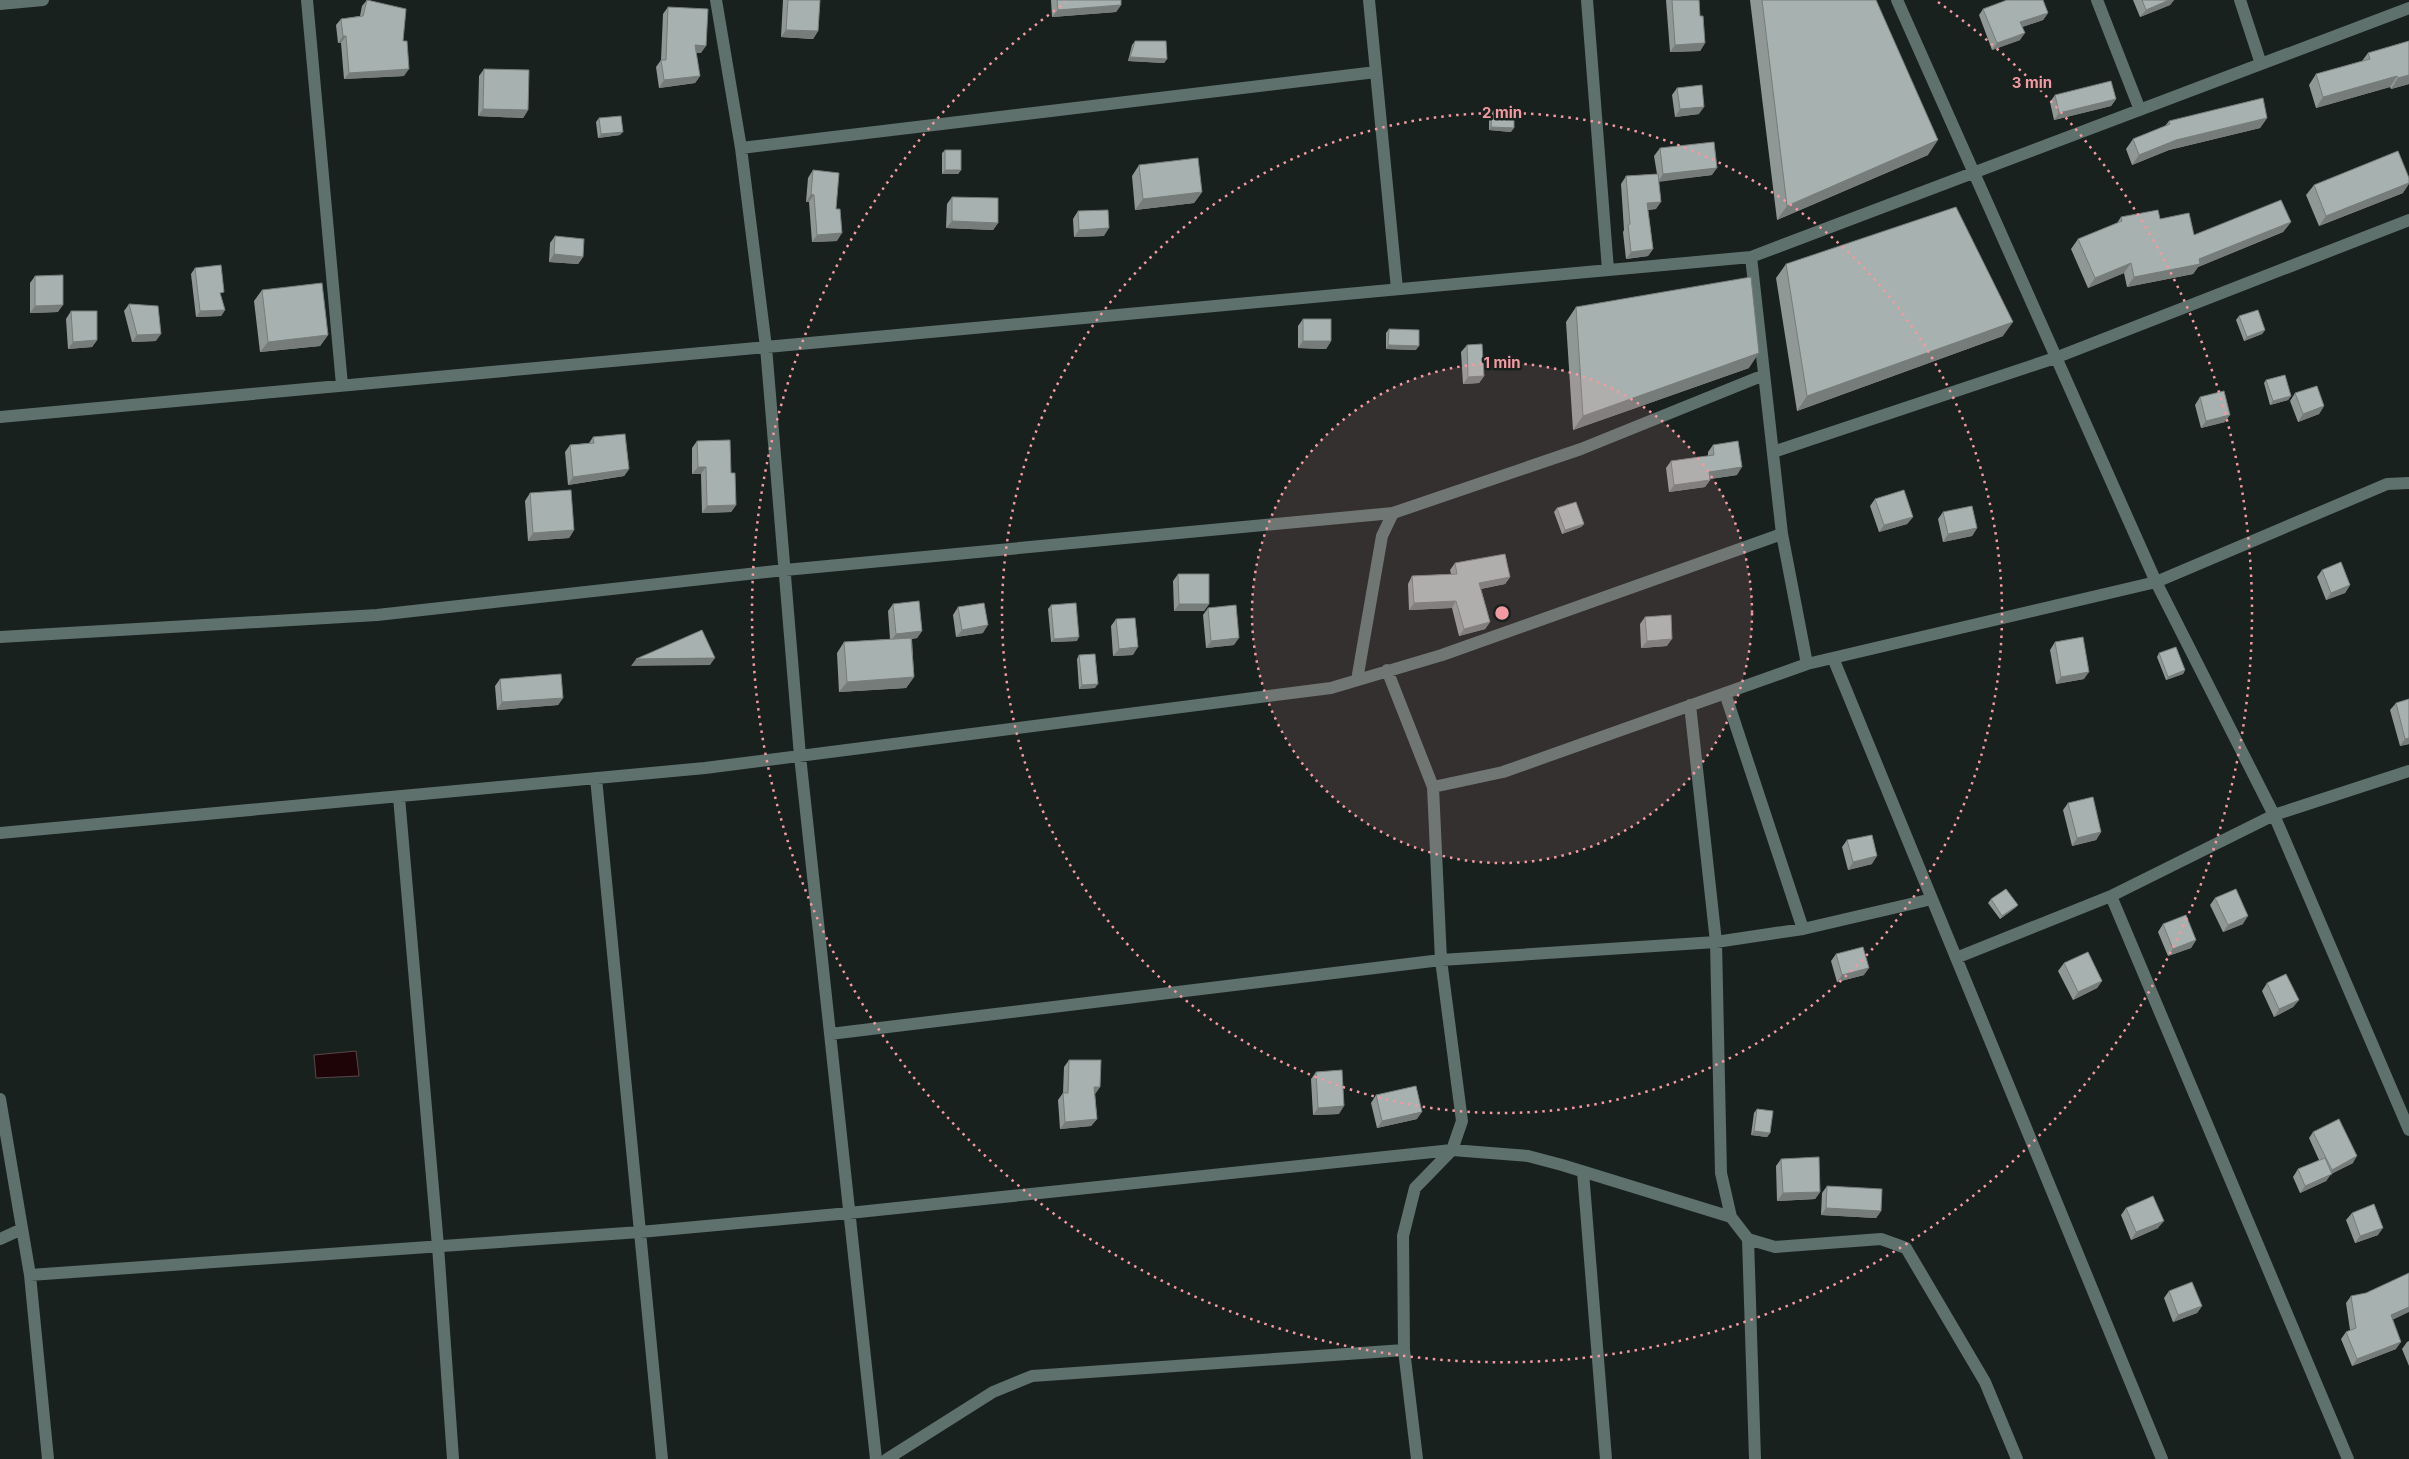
<svg xmlns="http://www.w3.org/2000/svg" width="2409" height="1459" font-family="Inter,sans-serif">
  <style>
    .water { fill: #1e0307; stroke: #58474a }
    .lines { fill: none; stroke-linecap: round; stroke-linejoin: round }
    .minor { stroke: #5e716d; stroke-width: 12 }
    .wall { fill: #909896 }
    .shaded-wall { fill: #757c7a }
    .building { fill: #a7b1af; stroke: #757c7a }
    .ring { fill: none; stroke: #f49aa2; stroke-width: 2.5; stroke-dasharray: 2.5 5 }
    .centre { fill: #f49aa2; stroke: #19211f; stroke-width: 2.5 }
    .ring-label { font-size: 15px; text-anchor: middle; font-weight: bold; fill: #f49aa2; stroke: #19211f; stroke-width: 5; stroke-linejoin: round; paint-order: stroke }
  </style>
  <rect width="100%" height="100%" fill="#19211f"/>
  <path class="water" d="M356,1051L359,1076L316,1078L314,1055Z"/>
  <g class="lines">
    <path class="minor" d="M307,0L342,385
      M716,0L741,148L766,347L800,756L876,1459
      M1369,0L1397,289
      M1587,0L1608,270
      M1897,0L2156,582L2274,815L2409,1130
      M2097,0L2140,110
      M2240,0L2261,64
      M0,4L43,0
      M741,148L1376,72
      M1751,257L1782,534L1807,664
      M0,417L1751,257L2409,8
      M1773,452L2055,358L2409,220
      M0,637L377,615L785,570L1393,513
      M1833,658L2162,1459
      M1387,670L1433,787L1441,960L1462,1121L1452,1150L1415,1188L1403,1236L1404,1350L1417,1459
      M1357,680L1382,536L1393,513L1581,449L1764,375
      M1725,693L1803,929
      M1690,705L1716,942L1721,1173L1731,1217L1748,1239L1775,1247L1881,1239L1906,1248L1985,1382L2017,1459
      M596,778L662,1459
      M1433,787L1503,772L1807,664L2156,582L2387,484L2409,483
      M399,797L438,1246L453,1459
      M0,833L705,768L1331,688L1442,655L1782,534
      M2111,896L2348,1459
      M1956,958L2111,896L2274,815L2409,771
      M830,1034L1441,960L1716,942L1803,929L1932,899
      M0,1099L30,1275L48,1459
      M1583,1172L1606,1459
      M0,1239L22,1229
      M1748,1239L1755,1459
      M30,1275L640,1232L849,1213L1452,1150L1528,1156L1562,1165L1731,1217
      M887,1459L993,1392L1032,1376L1404,1350"/>
  </g>
  <path class="wall" d="M367,0L403,41L404,76L344,79L341,43H338L336,25L341,19L360,16L362,6Z
    M783,0H820L818,31L813,39L781,37Z
    M1051,0H1121V5L1116,12L1052,17Z
    M1666,0H1699L1700,16L1705,43L1700,51L1670,52Z
    M1750,0H1876L1928,155L1777,220Z
    M2133,0H2174L2170,5L2140,17Z
    M668,7L701,53H696L700,76L695,83L659,88L656,67L661,60L663,14Z
    M1983,9L2048,13L2043,20L2022,27L2020,40L1992,50L1979,15Z
    M1135,41L1167,59L1164,63L1128,61L1132,45Z
    M2409,41V84L2391,89L2390,87L2316,108L2309,85L2316,74L2362,61L2368,53Z
    M484,69L528,110L523,118L478,116L479,76Z
    M1677,88L1699,114L1675,117L1672,95Z
    M2055,95L2116,99L2111,106L2054,120L2050,102Z
    M1492,111L1511,132L1489,130V114Z
    M599,118L620,135L598,138L596,122Z
    M2267,118L2260,128L2169,150L2132,165L2126,149L2133,139L2165,126L2169,121Z
    M1660,148L1712,175L1659,181L1656,209L1648,210L1653,249L1648,256L1626,259L1623,232L1624,230L1621,184L1626,176L1657,174L1654,156Z
    M945,150L961,170L958,174H942V153Z
    M1139,165L1202,192L1194,203L1135,210L1132,176Z
    M813,170L837,241L812,242L809,202H806L808,178Z
    M2314,185L2403,193L2319,226L2306,195Z
    M952,197L998,223L993,230L946,228L947,204Z
    M1078,211L1104,236L1074,237L1073,219Z
    M2121,217L2160,219L2194,235L2291,222L2283,232L2198,267L2193,274L2127,287L2124,273L2088,288L2071,249L2078,239L2117,223Z
    M555,236L583,257L578,264L549,262L550,243Z
    M1786,264L2003,336L1797,411L1776,278Z
    M195,268L221,296L225,310L221,316L196,317L191,274Z
    M35,276L58,312L30,313V283Z
    M262,290L328,335L320,346L260,352L254,301Z
    M129,304L156,341L132,342L124,311Z
    M1576,307L1749,368L1573,430L1566,322Z
    M71,311L97,340L92,347L68,349L66,319Z
    M2239,316L2265,330L2262,334L2244,341L2236,320Z
    M1303,319L1331,341L1326,349L1298,348V326Z
    M1389,329L1416,350L1386,349V333Z
    M1467,345L1484,376L1479,383L1463,384L1461,352Z
    M2266,380L2291,396L2288,400L2270,405L2264,383Z
    M2295,393L2324,406L2319,414L2298,422L2290,401Z
    M2200,397L2225,422L2201,428L2195,405Z
    M593,437L629,469L624,476L568,485L565,452L570,445L589,443Z
    M697,441L731,473L736,505L731,512L702,513L701,474H692V448Z
    M1713,445L1737,475L1710,479V480L1705,487L1669,492L1666,468L1671,461L1708,456V452Z
    M530,493L574,530L569,538L528,541L525,501Z
    M1875,499L1913,517L1907,524L1879,532L1870,506Z
    M1557,508L1584,524L1581,527L1562,534L1554,512Z
    M1943,512L1977,528L1972,536L1943,542L1938,519Z
    M1455,563L1510,577L1505,584L1481,589L1490,622L1485,629L1459,636L1452,608L1409,610L1408,584L1412,576L1451,574L1450,570Z
    M2322,570L2350,585L2345,593L2326,600L2317,577Z
    M1178,574L1209,604L1204,611H1174L1173,581Z
    M893,604L922,631L917,638L912,639L914,677L906,688L839,692L837,653L844,642L890,639L888,611Z
    M1051,605L1077,641L1051,642L1048,609Z
    M958,607L983,633L956,637L953,615Z
    M1208,608L1234,645L1206,648L1203,615Z
    M1645,617L1667,646L1641,648L1640,624Z
    M1116,619L1133,655L1113,656L1111,626Z
    M2055,642L2084,679L2056,684L2050,650Z
    M2159,653L2185,670L2183,674L2166,680L2157,657Z
    M1079,655L1095,688L1079,689L1077,659Z
    M500,679L563,698L558,705L497,710L495,686Z
    M2409,699V744L2400,746L2390,710L2396,703Z
    M2068,803L2101,832L2096,840L2072,846L2063,810Z
    M1847,840L1872,864L1848,870L1842,847Z
    M2215,898L2243,924L2223,932L2210,905Z
    M1991,899L2018,905L2015,908L2000,919L1988,903Z
    M2163,924L2196,940L2191,948L2168,956L2158,932Z
    M1836,954L1864,975L1837,982L1831,961Z
    M2064,963L2102,981L2097,988L2073,1000L2058,971Z
    M2267,983L2299,1000L2293,1007L2274,1017L2262,991Z
    M1069,1060L1100,1087L1095,1094L1097,1119L1091,1126L1060,1129L1058,1100L1063,1093L1064,1067Z
    M1316,1072L1339,1114L1313,1115L1311,1079Z
    M1376,1095L1417,1119L1377,1128L1371,1103Z
    M1757,1109L1770,1133L1767,1137L1751,1135L1754,1113Z
    M2313,1132L2353,1163L2331,1174L2326,1181L2300,1193L2293,1177L2298,1169L2319,1160L2309,1138Z
    M1781,1159L1820,1192L1815,1199L1777,1201L1776,1166Z
    M1827,1186L1881,1211L1876,1218L1821,1215L1822,1193Z
    M2126,1208L2158,1228L2131,1240L2121,1215Z
    M2352,1213L2378,1235L2355,1243L2346,1220Z
    M2169,1291L2202,1306L2197,1313L2173,1322L2164,1298Z
    M2351,1296L2392,1319L2396,1349L2352,1366L2341,1339L2346,1332L2350,1330L2346,1303Z
    M2409,1341V1366L2402,1349L2407,1342Z"/>
  <path class="shaded-wall" d="M2169,0H2174L2170,5L2140,17L2146,10Z
    M1121,5L1116,12L1052,17L1058,10Z
    M2048,13L2043,20L2016,29L2020,22Z
    M786,30L818,31L813,39L781,37Z
    M2025,33L2020,40L1992,50L1997,43Z
    M343,36H346L341,43H338Z
    M1705,43L1700,51L1670,52L1675,45Z
    M695,45L706,46L701,53H690Z
    M1130,57L1167,59L1164,63L1128,61Z
    M409,69L404,76L344,79L349,73Z
    M2409,75V84L2391,89L2398,78Z
    M700,76L695,83L659,88L664,80Z
    M2397,76L2390,87L2316,108L2323,97Z
    M2116,99L2111,106L2054,120L2059,113Z
    M1704,107L1699,114L1675,117L1680,109Z
    M483,109L528,110L523,118L478,116Z
    M2267,118L2260,128L2169,150L2132,165L2139,155L2176,140Z
    M1491,127L1514,128L1511,132L1489,130Z
    M623,132L620,135L598,138L601,134Z
    M1938,140L1928,155L1777,220L1787,206Z
    M1717,168L1712,175L1658,182L1663,174Z
    M945,170H961L958,174H942Z
    M2409,183V184L2403,193L2319,226L2326,216Z
    M1202,192L1194,203L1135,210L1143,199Z
    M811,194L814,195L809,202H806Z
    M1661,202L1656,209L1642,210L1647,203Z
    M952,221L998,223L993,230L946,228Z
    M2291,222L2283,232L2198,267L2193,274L2127,287L2134,277L2199,259Z
    M1109,228L1104,236L1074,237L1079,230Z
    M842,233L837,241L812,242L817,235Z
    M1653,249L1648,256L1626,259L1631,252Z
    M554,254L583,257L578,264L549,262Z
    M2131,263L2124,273L2088,288L2095,278Z
    M63,305L58,312L30,313L35,306Z
    M225,310L221,316L196,317L200,311Z
    M2013,322L2003,336L1797,411L1807,396Z
    M2265,330L2262,334L2244,341L2247,337Z
    M161,334L156,341L132,342L137,335Z
    M328,335L320,346L260,352L268,342Z
    M97,340L92,347L68,349L73,342Z
    M1303,341H1331L1326,349L1298,348Z
    M1388,345L1419,346L1416,350L1386,349Z
    M1759,353L1749,368L1573,430L1583,416Z
    M1484,376L1479,383L1463,384L1468,377Z
    M2291,396L2288,400L2270,405L2273,401Z
    M2324,406L2319,414L2298,422L2303,414Z
    M2230,415L2225,422L2201,428L2206,421Z
    M698,467H706L701,474H692Z
    M1742,467L1737,475L1704,480L1709,472Z
    M629,469L624,476L568,485L573,477Z
    M1710,480L1705,487L1669,492L1674,485Z
    M736,505L731,512L702,513L707,506Z
    M1913,517L1907,524L1879,532L1884,525Z
    M1584,524L1581,527L1562,534L1565,530Z
    M1977,528L1972,536L1943,542L1948,534Z
    M574,530L569,538L528,541L533,533Z
    M1510,577L1505,584L1474,590L1479,583Z
    M2350,585L2345,593L2326,600L2331,593Z
    M1456,601L1452,608L1409,610L1414,603Z
    M1179,604H1209L1204,611H1174Z
    M1490,622L1485,629L1459,636L1464,629Z
    M988,625L983,633L956,637L962,630Z
    M922,631L917,638L891,641L896,634Z
    M1079,637L1077,641L1051,642L1054,639Z
    M1239,638L1234,645L1206,648L1211,641Z
    M1672,639L1667,646L1641,648L1647,641Z
    M1138,647L1133,655L1113,656L1119,649Z
    M715,658L710,665L631,666L636,659Z
    M2185,670L2183,674L2166,680L2168,677Z
    M2089,672L2084,679L2056,684L2061,677Z
    M914,677L906,688L839,692L847,682Z
    M1098,684L1095,688L1079,689L1082,685Z
    M563,698L558,705L497,710L502,702Z
    M2409,738V744L2400,746L2405,739Z
    M2101,832L2096,840L2072,846L2077,838Z
    M1877,856L1872,864L1848,870L1853,862Z
    M2018,905L2015,908L2000,919L2002,916Z
    M2248,916L2243,924L2223,932L2228,925Z
    M2196,940L2191,948L2168,956L2173,949Z
    M1869,968L1864,975L1837,982L1842,975Z
    M2102,981L2097,988L2073,1000L2078,992Z
    M2299,1000L2293,1007L2274,1017L2279,1009Z
    M1094,1087H1100L1095,1094H1089Z
    M1344,1106L1339,1114L1313,1115L1318,1108Z
    M1422,1112L1417,1119L1377,1128L1382,1121Z
    M1097,1119L1091,1126L1060,1129L1065,1122Z
    M1754,1131L1770,1133L1767,1137L1751,1135Z
    M2357,1156L2353,1163L2331,1174L2326,1181L2300,1193L2305,1186L2328,1175L2332,1170Z
    M1820,1192L1815,1199L1777,1201L1783,1193Z
    M1826,1208L1881,1211L1876,1218L1821,1215Z
    M2164,1221L2158,1228L2131,1240L2136,1232Z
    M2383,1228L2378,1235L2355,1243L2360,1236Z
    M2202,1306L2197,1313L2173,1322L2178,1315Z
    M2409,1307V1312L2386,1323L2391,1315Z
    M2401,1342L2396,1349L2352,1366L2357,1359Z"/>
  <path class="building" d="M367,0L406,9L403,41H407L409,69L349,73L346,36H343L341,19L363,16Z
    M788,0H820L818,31L786,30Z
    M1057,0H1121V5L1058,10Z
    M1672,0H1699L1700,16H1703L1705,43L1675,45Z
    M1762,0H1876L1938,140L1787,206Z
    M2007,0H2043L2048,13L2020,22L2025,33L1997,43L1983,9Z
    M2142,0H2169L2146,10Z
    M668,7L708,9L706,46L695,45L700,76L664,80L661,60H666Z
    M1135,41H1166L1167,59L1130,57Z
    M2409,41V75L2398,78L2397,76L2323,97L2316,74L2370,59L2368,53Z
    M484,69L529,70L528,110L483,109Z
    M2111,81L2116,99L2059,113L2055,95Z
    M1702,85L1704,107L1680,109L1677,88Z
    M2263,98L2267,118L2176,140L2139,155L2133,139L2170,124L2169,121Z
    M1492,111L1514,112V128L1491,127Z
    M621,116L623,132L601,134L599,118Z
    M1714,142L1717,168L1663,174L1660,148Z
    M945,150H961V170H945Z
    M2398,151L2409,178V183L2326,216L2314,185Z
    M1198,158L1202,192L1143,199L1139,165Z
    M813,170L839,173L836,209H840L842,233L817,235L814,195L811,194Z
    M1658,174L1661,202L1647,203L1653,249L1631,252L1628,225L1630,224L1626,176Z
    M952,197L998,198V223L952,221Z
    M2281,200L2291,222L2199,259L2200,264L2134,277L2131,263L2095,278L2078,239L2122,221L2121,217L2158,210L2160,219L2189,213L2194,235Z
    M1956,207L2013,322L1807,396L1786,264Z
    M1108,210L1109,228L1079,230L1078,211Z
    M555,236L584,239L583,257L554,254Z
    M221,265L224,292L220,293L225,310L200,311L195,268Z
    M63,275V305L35,306V276Z
    M1751,277L1759,353L1583,416L1576,307Z
    M322,283L328,335L268,342L262,290Z
    M129,304L158,306L161,334L137,335Z
    M2258,310L2265,330L2247,337L2239,316Z
    M71,311H97V340L73,342Z
    M1303,319H1331V341H1303Z
    M1389,329L1419,330V346L1388,345Z
    M1482,344L1484,376L1468,377L1467,345Z
    M2285,375L2291,396L2273,401L2266,380Z
    M2317,386L2324,406L2303,414L2295,393Z
    M2224,391L2230,415L2206,421L2200,397Z
    M625,434L629,469L573,477L570,445L594,443L593,437Z
    M730,440L731,473H735L736,505L707,506L706,467H698L697,441Z
    M1738,441L1742,467L1709,472L1710,480L1674,485L1671,461L1714,455L1713,445Z
    M571,490L574,530L533,533L530,493Z
    M1904,490L1913,517L1884,525L1875,499Z
    M1576,502L1584,524L1565,530L1557,508Z
    M1972,506L1977,528L1948,534L1943,512Z
    M1505,554L1510,577L1479,583L1490,622L1464,629L1456,601L1414,603L1412,576L1457,574L1455,563Z
    M2341,562L2350,585L2331,593L2322,570Z
    M1178,574H1209V604H1179Z
    M919,601L922,631L896,634L893,604Z
    M984,603L988,625L962,630L958,607Z
    M1076,603L1079,637L1054,639L1051,605Z
    M1236,605L1239,638L1211,641L1208,608Z
    M1671,615L1672,639L1647,641L1645,617Z
    M1135,618L1138,647L1119,649L1116,619Z
    M702,630L715,658L636,659Z
    M2083,637L2089,672L2061,677L2055,642Z
    M911,638L914,677L847,682L844,642Z
    M2176,647L2185,670L2168,677L2159,653Z
    M1095,654L1098,684L1082,685L1079,655Z
    M561,674L563,698L502,702L500,679Z
    M2409,699V738L2405,739L2396,703Z
    M2093,797L2101,832L2077,838L2068,803Z
    M1872,835L1877,856L1853,862L1847,840Z
    M2006,889L2018,905L2002,916L1991,899Z
    M2236,889L2248,916L2228,925L2215,898Z
    M2186,915L2196,940L2173,949L2163,924Z
    M1863,947L1869,968L1842,975L1836,954Z
    M2088,952L2102,981L2078,992L2064,963Z
    M2286,974L2299,1000L2279,1009L2267,983Z
    M1069,1060H1101L1100,1087H1094L1097,1119L1065,1122L1063,1093H1068Z
    M1342,1070L1344,1106L1318,1108L1316,1072Z
    M1416,1086L1422,1112L1382,1121L1376,1095Z
    M1757,1109L1773,1111L1770,1133L1754,1131Z
    M2339,1119L2357,1156L2332,1170L2313,1132Z
    M1819,1157L1820,1192L1783,1193L1781,1159Z
    M2325,1158L2332,1174L2305,1186L2298,1169Z
    M1827,1186L1882,1189L1881,1211L1826,1208Z
    M2153,1196L2164,1221L2136,1232L2126,1208Z
    M2374,1204L2383,1228L2360,1236L2352,1213Z
    M2409,1273V1307L2391,1315L2401,1342L2357,1359L2346,1332L2356,1328L2351,1296L2366,1293Z
    M2192,1282L2202,1306L2178,1315L2169,1291Z"/>
  <circle cx="1502" cy="613" r="250" fill="#f49aa2" fill-opacity=".12"/>
  <g class="ring">
    <circle cx="1502" cy="613" r="250"/>
    <circle cx="1502" cy="613" r="500"/>
    <path d="M1938 2A750 750 0 1 1 1066 2"/>
  </g>
  <circle cx="1502" cy="613" r="8" class="centre"/>
  <g class="ring-label">
    <text x="2032" y="88">3 min</text>
    <text x="1502" y="118">2 min</text>
    <text x="1502" y="368">1 min</text>
  </g>
</svg>
